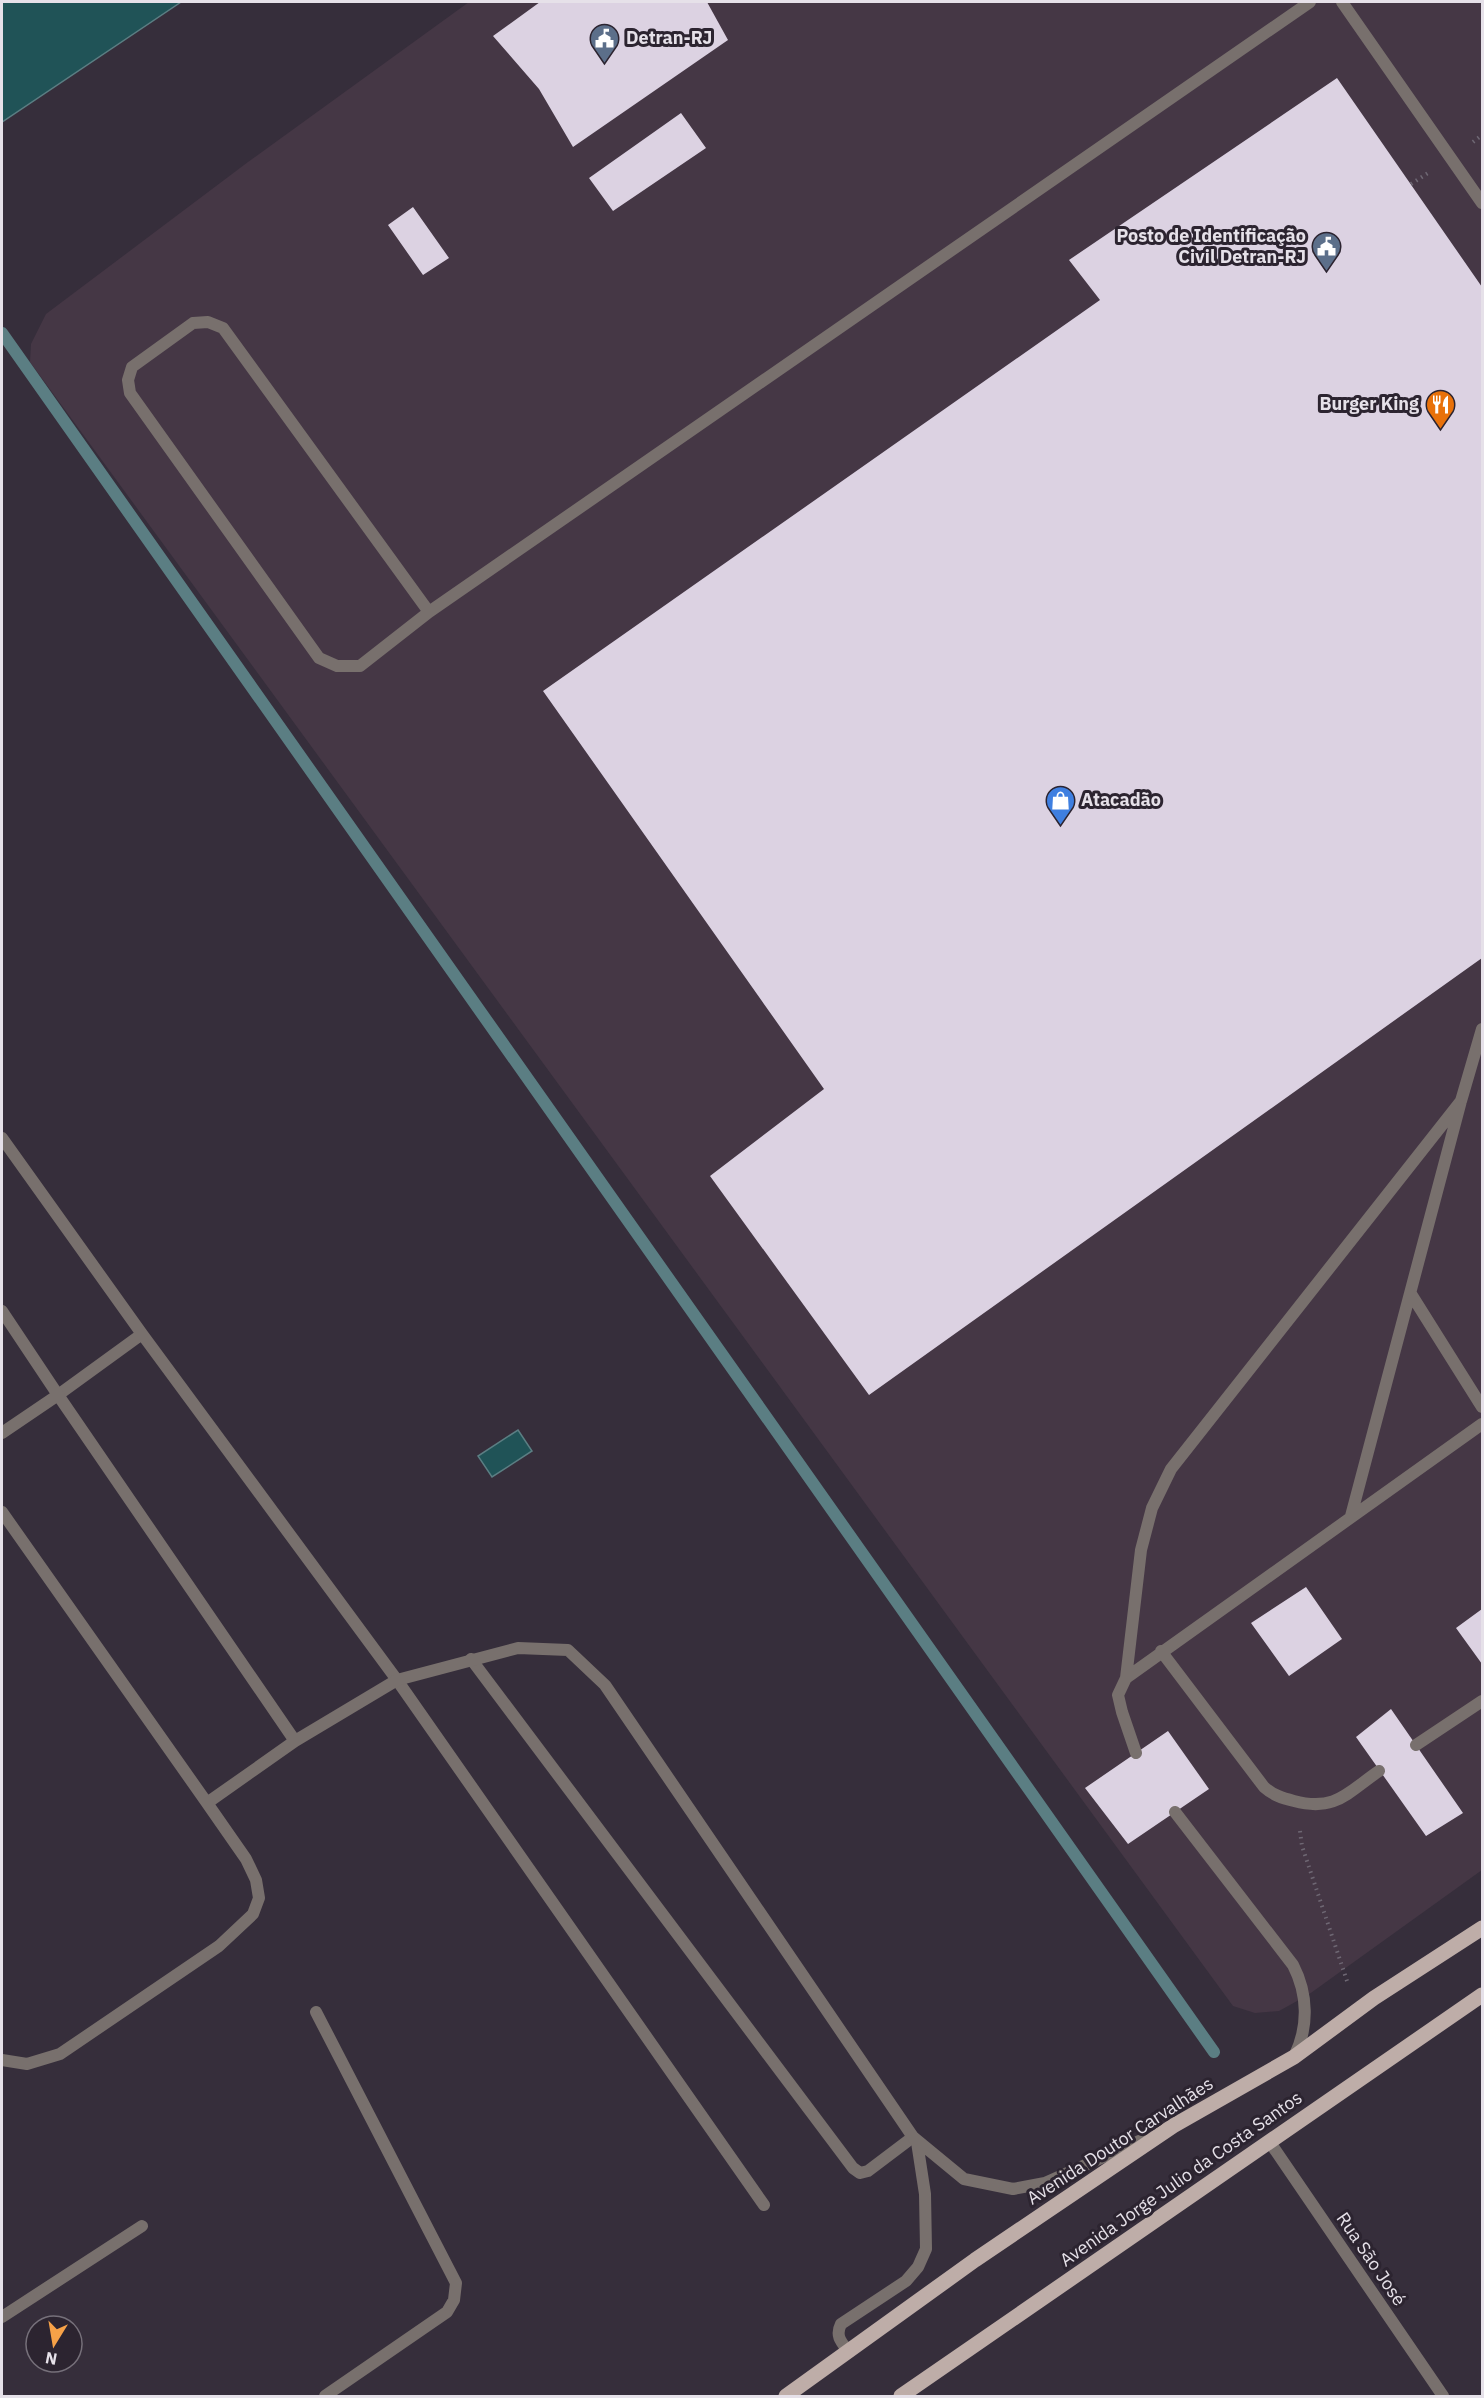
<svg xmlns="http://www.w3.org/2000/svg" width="1484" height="2398" font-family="'IBM Plex Sans',sans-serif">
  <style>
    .commercial { fill: #453745 }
    .water { fill: #205357; stroke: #5b7e83; stroke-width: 1.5 }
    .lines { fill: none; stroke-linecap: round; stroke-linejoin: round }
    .stream { stroke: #5b7e83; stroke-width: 12 }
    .building { fill: #dcd2e2 }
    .path { stroke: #6e6773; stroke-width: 4; stroke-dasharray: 1.5 4.5; stroke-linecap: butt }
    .lane { stroke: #78706d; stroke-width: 12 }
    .street { stroke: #78706d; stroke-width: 12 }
    .primary { stroke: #beada8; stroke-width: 15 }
    .labels { text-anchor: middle; stroke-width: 6; stroke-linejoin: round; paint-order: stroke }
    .poi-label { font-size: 18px; font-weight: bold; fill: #e6e1e9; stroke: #2c2430; text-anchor: start }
    .street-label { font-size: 18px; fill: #e6e1e9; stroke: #2c2430 }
  </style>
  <rect width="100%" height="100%" fill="#362e3b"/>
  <path class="commercial" d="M469,2H1482V1870L1308,1995L1279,2011L1255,2013L1233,2006L30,362L31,344L46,314L248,162Z"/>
  <path class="water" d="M2,2H181L2,122Z
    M518,1430L532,1451L492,1477L478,1456Z"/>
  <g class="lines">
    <path class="stream" d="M2,333L1214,2052"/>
  </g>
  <path class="building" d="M540,2H707L728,40L573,147L539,89L493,36Z
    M1337,78L1482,287V958L869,1395L710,1176L824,1089L543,691L1100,300L1069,260Z
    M681,113L706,148L613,211L589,178Z
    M413,207L449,258L423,275L388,225Z
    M1306,1587L1342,1639L1289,1676L1251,1623Z
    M1482,1609V1664L1456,1628Z
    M1391,1709L1463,1813L1426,1836L1356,1737Z
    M1168,1731L1209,1789L1128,1844L1085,1788Z"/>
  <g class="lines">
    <path class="path" d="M1473,142L1482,135
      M1411,184L1428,173
      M1300,1831L1302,1846L1347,1981"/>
    <path class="lane" d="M1342,2L1482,203
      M429,612L223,328L208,322L193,323L132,367L128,380L130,393L319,658L337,666H360L429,612L1310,2
      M2,1138L142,1334L397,1680L764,2205
      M1411,1294L1482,1407
      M58,1395L142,1334
      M1351,1516L1461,1101L1482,1029
      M1161,1651L1264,1787C1273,1795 1282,1798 1294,1801C1335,1812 1347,1793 1379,1771
      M471,1659L853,2168L860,2173L868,2171L913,2137
      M1126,1678L1141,1550L1152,1508L1171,1469L1461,1101
      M1416,1745L1482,1701
      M1136,1753L1122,1712L1118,1695L1126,1678L1482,1424
      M1175,1812L1293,1965C1308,1994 1309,2027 1294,2057
      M316,2012L456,2283L454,2300L447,2312L325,2396
      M2,2317L142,2226"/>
    <path class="street" d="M2,1311L58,1395
      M2,1433L58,1395L295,1741L397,1680L518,1648L568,1650L605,1685L913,2137L964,2179L1013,2189L1045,2183L1146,2138
      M2,1512L207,1803L295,1741
      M2,2060L27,2064L60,2054L219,1946L253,1914L259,1898L256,1880L246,1859L207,1803
      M1269,2141L1443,2396
      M849,2352C841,2342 835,2336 841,2324L906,2281L918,2267L926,2249L925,2194L917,2142"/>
    <path class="primary" d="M786,2396L975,2260L1173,2126L1294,2057L1374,1998L1482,1928
      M901,2396L1482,1995"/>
  </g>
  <defs>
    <symbol id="civic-pin" viewBox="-11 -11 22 30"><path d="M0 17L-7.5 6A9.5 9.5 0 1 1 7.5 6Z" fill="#5c6f8a" stroke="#2c2430"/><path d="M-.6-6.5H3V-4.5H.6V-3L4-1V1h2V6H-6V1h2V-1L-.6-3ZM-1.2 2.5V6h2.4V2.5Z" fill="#fff"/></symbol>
    <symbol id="restaurant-pin" viewBox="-11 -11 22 30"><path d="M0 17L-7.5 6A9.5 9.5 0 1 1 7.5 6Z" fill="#e8710a" stroke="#2c2430"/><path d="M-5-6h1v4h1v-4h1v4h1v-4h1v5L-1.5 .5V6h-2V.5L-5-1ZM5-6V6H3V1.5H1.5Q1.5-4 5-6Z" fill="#fff"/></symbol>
    <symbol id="shop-pin" viewBox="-11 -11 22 30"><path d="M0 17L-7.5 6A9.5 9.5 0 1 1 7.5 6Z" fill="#3f7fe0" stroke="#2c2430"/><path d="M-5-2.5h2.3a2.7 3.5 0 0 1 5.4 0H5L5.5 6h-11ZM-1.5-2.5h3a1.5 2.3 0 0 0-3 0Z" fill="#fff"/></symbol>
  </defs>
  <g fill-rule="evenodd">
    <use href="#civic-pin" x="588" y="22" width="33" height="45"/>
    <use href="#civic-pin" x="1310" y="230" width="33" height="45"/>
    <use href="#restaurant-pin" x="1424" y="388" width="33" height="45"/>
    <use href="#shop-pin" x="1044" y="784" width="33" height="45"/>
  </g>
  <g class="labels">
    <g class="poi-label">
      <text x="626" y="44">Detran-RJ</text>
      <text x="1306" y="242" text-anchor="end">Posto de Identificação<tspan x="1306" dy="21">Civil Detran-RJ</tspan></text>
      <text x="1419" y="410" text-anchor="end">Burger King</text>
      <text x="1081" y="806">Atacadão</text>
    </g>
    <g class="street-label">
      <text transform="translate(1120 2141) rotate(-33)" y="6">Avenida Doutor Carvalhães</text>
      <text transform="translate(1181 2179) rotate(-35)" y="6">Avenida Jorge Julio da Costa Santos</text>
      <text transform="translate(1371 2259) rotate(56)" y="6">Rua São José</text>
    </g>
  </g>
  <rect width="1484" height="2398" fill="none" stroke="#e6e1e9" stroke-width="6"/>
  <g transform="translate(54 2344) rotate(191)"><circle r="28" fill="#2c2430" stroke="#76707a" stroke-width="1.5"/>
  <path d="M0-4.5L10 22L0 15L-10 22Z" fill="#f7a248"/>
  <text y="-9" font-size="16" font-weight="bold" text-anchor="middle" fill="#e6e1e9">N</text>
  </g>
</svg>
